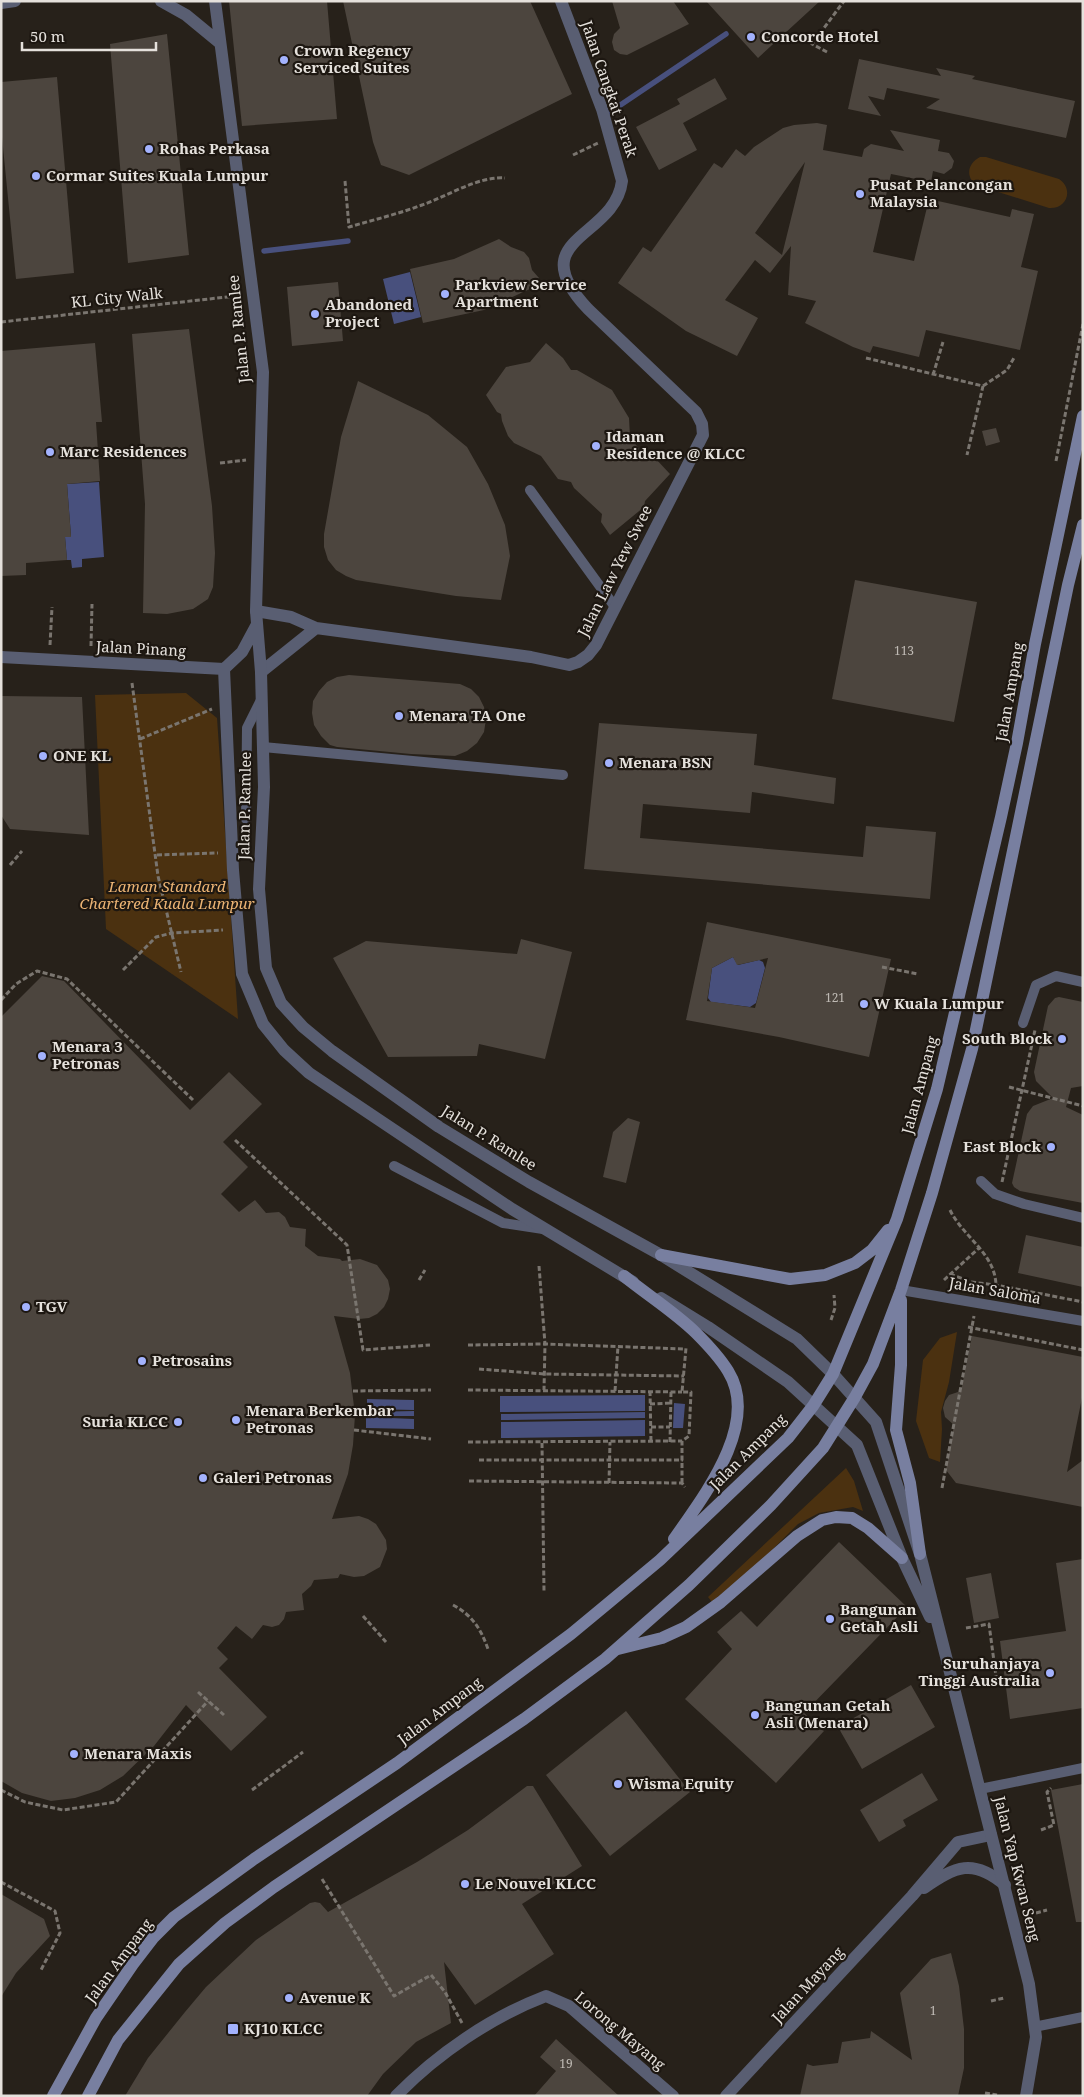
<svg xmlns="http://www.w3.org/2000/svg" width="1084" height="2097" font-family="'Noto Serif',serif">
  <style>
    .green { fill: #4b3110 }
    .water { fill: #48507d }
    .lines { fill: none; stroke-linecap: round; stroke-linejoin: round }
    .stream { stroke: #48507d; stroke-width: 5.5 }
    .building { fill: #4c453e; fill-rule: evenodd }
    .path { stroke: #7a756f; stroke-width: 3; stroke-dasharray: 5 2.5; stroke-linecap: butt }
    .service { stroke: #595e72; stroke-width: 10 }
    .minor { stroke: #595e72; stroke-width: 12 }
    .tertiary { stroke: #595e72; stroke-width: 12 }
    .secondary { stroke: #787fa0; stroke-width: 12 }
    .poi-dot { fill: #a3b2fd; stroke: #1d1711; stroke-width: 2 }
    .labels { text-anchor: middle; stroke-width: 4.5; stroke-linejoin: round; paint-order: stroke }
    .number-label { font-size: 12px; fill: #bfbab4 }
    .poi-label { font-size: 15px; font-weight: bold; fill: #e5e1dc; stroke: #1d1711; text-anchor: start }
    .street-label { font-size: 15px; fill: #e5e1dc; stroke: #1d1711 }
    .park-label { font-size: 15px; font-style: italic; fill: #ecb474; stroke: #1d1711 }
  </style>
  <rect width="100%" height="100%" fill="#27211a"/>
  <path class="green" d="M980,157H986L1059,179C1074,189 1067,209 1049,208L976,185C965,176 968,163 980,157Z
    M186,693L217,718L238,1019L106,929L95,695Z
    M957,1332L949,1382L941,1412L942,1429L940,1462L929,1458L916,1421L923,1360L940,1338Z
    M846,1468L854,1481L863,1511L853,1507L819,1513L798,1524L764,1558L712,1602L708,1597Z"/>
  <path class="water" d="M410,272L421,317L394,324L383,279Z
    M99,482L104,557L82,559V567L72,568L71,560H67L65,537L71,536L67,484Z
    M733,957L738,965L759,960L763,962L765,968L756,1003L750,1007L711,1002L708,998L712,968Z
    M645,1395V1411L500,1412V1396Z
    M367,1399L414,1400V1410L367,1409Z
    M674,1403L685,1404L683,1428H673Z
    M414,1411V1416H367V1412Z
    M645,1412V1418L501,1420V1414Z
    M366,1417L414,1419V1429L366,1428Z
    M645,1420V1436L501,1438V1422Z"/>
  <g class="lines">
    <path class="stream" d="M610,112L726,34
      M264,251L348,241"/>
  </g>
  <path class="building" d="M229,1H327L337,119L242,126Z
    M343,1H530L572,94L409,175L381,165L373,142Z
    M612,1H673L689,24L627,55L620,54L614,50L612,42L614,34L620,28Z
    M706,1H820L758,58Z
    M167,34L189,255L128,263L110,44Z
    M859,59L941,76L936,68L975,76L972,79L1075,101L1066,138L926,108L940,99L887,88L884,100L868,96L881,116L848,109Z
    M57,77L74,273L16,279L1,127V82Z
    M715,78L727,99L683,123L697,150L659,170L636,127L680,104L677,99Z
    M817,123L827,125L823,150L862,157L864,149L871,144L904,151L890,130L940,140L938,151L949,153L954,161L952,168L944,174L933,171L931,182L891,174L873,252L914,261L929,199L1010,217L1012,209L1034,214L1021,267L1038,271L1020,350L926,330L919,357L873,346L870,353L853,347L805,323L816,301L788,295L791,246L770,273L755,260L725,300L758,318L737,356L686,331L618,283L643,247L651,252L714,163L722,168L736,149L745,156L754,147L783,128L794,125ZM805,162L782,255L755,233Z
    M499,239L511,247L524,252L529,258L532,270L539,278L532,288L484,310L423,323L410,269L454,259Z
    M338,282L343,341L292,346L287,287Z
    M189,329L212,506L215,553L213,587L208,599L193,609L167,614L143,613L145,504L132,334Z
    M95,343L102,422H96L100,481L67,484L71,537H65L67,560L26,563V575L1,576V351Z
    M546,343L563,358L571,370H577L612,390L629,418L630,437L643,454L655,458L670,474L645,501L644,507L610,535L601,522L602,514L574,488L571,482L558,479L541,456L514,443L508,436L502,421L501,414L497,412L486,395L506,367L530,362Z
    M358,381L428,415L467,447L488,484L505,525L510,556L501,600L456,596L356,580L346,576L336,570L328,560L324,547V534L341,437Z
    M996,428L1000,442L986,446L982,431Z
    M855,580L977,602L954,722L832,699Z
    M349,675L460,684L471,689L479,697L484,707L486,719L484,732L477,743L467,751L455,756L411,754L337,747L330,745L321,736L314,725L312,713L313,701L319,691L327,682L337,677Z
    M1,696L82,697L89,835L10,829L1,815Z
    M599,723L757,734L754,765L836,778L834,804L752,792L750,813L643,804L640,838L863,857L866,826L936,832L930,899L584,869Z
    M707,922L891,959L869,1057L779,1037L686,1020ZM733,957L737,965L768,958L755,1008L707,1001L712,968Z
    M521,939L572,952L545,1059L479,1044L477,1056L388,1057L333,958L366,941L517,954Z
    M42,976L64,981L190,1110L229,1072L262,1104L223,1142L248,1167L221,1194L239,1212L255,1200L266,1213L279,1212L285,1217L290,1227L306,1229L305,1246L318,1256L340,1259L342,1261L360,1259L377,1265L388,1280L390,1289L388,1299L384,1307L377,1314L369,1318L359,1319L334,1316L350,1373L355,1415L353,1445L348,1474L332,1519L359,1516L368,1519L376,1524L386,1540L387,1549L380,1567L364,1576L354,1577L340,1574L338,1578L314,1580L311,1586L302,1594L304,1610L286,1612L284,1619L279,1625L272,1627L263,1625L252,1639L236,1626L217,1648L228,1659L219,1668L267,1717L231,1751L186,1705L154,1746L123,1776L100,1790L75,1798L51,1801L22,1793L1,1781V1017Z
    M1059,997L1083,1002V1086L1071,1088L1066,1107L1083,1115V1203L1020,1191L1014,1187L1012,1183L1027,1114L1033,1106L1053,1098L1036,1081L1034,1072L1048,1006L1055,998Z
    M628,1118L640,1122L626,1183L603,1177L613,1132Z
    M1026,1235L1083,1247V1287L1018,1273Z
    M972,1336L1083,1357V1393L1067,1472L1083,1460V1507L956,1483L946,1470L954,1425L945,1417L943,1408L945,1401L949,1395L961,1391Z
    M839,1542L907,1607L804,1713L824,1731L776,1783L685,1699L732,1649L717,1632L741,1611L757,1627Z
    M1083,1559V1708L1010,1719L1000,1641L1066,1631L1056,1563Z
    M991,1573L999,1618L974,1623L966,1578Z
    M911,1685L935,1727L862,1769L838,1727Z
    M626,1711L690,1792L610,1856L546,1775Z
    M922,1773L938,1800L903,1820L906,1826L879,1842L860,1810Z
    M1083,1784V1922H1076L1051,1790Z
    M527,1786H533L582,1866L522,1904L554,1954L475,2005L444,1962L451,2023L416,2042L383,2074L367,2096H125L148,2058L185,2012L206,1987L256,1940L310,1903L315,1902L320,1903L328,1912L417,1862L468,1830Z
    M1,1894L44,1919L50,1936L16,1973L1,1997Z
    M951,1953L959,1986L964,2029V2068L958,2096H800L807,2064L813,2066L838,2063L842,2042L870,2038L871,2031L912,2060L900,1993L931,1959Z
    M556,2039L619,2096H534L556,2071L540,2057Z"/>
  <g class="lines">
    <path class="path" d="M827,52L812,44L844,1
      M573,155L598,143
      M345,181L349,227C373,220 398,214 422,205C448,196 478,176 505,178
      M1,322L236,296
      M866,358L983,386L967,455
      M933,375L943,342
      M983,386L1007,370L1015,356
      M1056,461L1083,324
      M220,463L246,460
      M50,645L52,607
      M91,646L92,604
      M132,683L158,876L181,972
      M140,739L212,709
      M157,855L218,853
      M10,865L22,851
      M882,967L918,974
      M123,970L156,937L172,933L223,930
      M1,1000L16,984L37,971L67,979L193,1100
      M1009,1087L1083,1106
      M235,1140L347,1245L363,1350L430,1345
      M1002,1182L1035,1030
      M950,1210C963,1237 995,1253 996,1285
      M539,1266L545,1344L544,1390
      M950,1274L971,1282L996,1285L1083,1302
      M419,1280L425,1270
      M944,1280L979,1248
      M831,1320L835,1308L834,1295
      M968,1327L1083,1350
      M468,1345L545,1344L685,1349
      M479,1369L544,1374L684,1376
      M468,1390L682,1392
      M353,1391L431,1390
      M615,1391L618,1346
      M650,1391L651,1442
      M650,1404L671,1403
      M651,1427H670
      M354,1430L431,1439
      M468,1442L682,1441
      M670,1442L671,1392
      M542,1443L544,1591
      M479,1460H683
      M469,1481L682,1483L685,1487
      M609,1483L610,1442
      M682,1483V1441L689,1436L691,1392H682L686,1348
      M942,1488L974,1316
      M453,1605C472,1615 481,1629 488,1649
      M363,1616L386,1642
      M966,1628L989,1624L997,1684
      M198,1692L224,1715
      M1,1790L25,1802L63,1810L116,1802L208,1701
      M252,1790L303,1752
      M1041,1830L1054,1825L1047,1792L1051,1788
      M322,1879L394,1996L431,1975L445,1992L462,2023
      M1,1882L55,1911L60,1933L41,1970
      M1036,1913L1047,1910
      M991,2001L1004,1998
      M985,2093L997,2095"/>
    <path class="service" d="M530,490L615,607
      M263,747L563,775
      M246,819L247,728L261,700
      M1023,1023L1036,985L1056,976L1083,982
      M394,1166L503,1223L543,1229
      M981,1181L995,1194L1024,1204L1083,1218
      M901,1290L1083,1321
      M980,1789L1083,1768
      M1034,2027L1083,2017"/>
    <path class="minor" d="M256,611L291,617L316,628L531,657L569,665L578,662L588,655L596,645L703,435L702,424L696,412L588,309C520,237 615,239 622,181L602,109L561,1
      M261,672L316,628
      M924,1888C956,1866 973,1858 1005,1885
      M396,2096C437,2054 491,2017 546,1996L569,2006L673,2096
      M726,2096L912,1896L958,1842L991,1835"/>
    <path class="tertiary" d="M161,1L186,15L220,43
      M215,1L263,372L256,611L261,672L264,787L259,889L266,968L281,1003L303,1027L332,1051L439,1127L529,1182L661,1255L797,1339L833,1374L876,1422L920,1554L1029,1984L1036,2037L1026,2096
      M1,3L15,1
      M1,657L224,669L242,652L256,626
      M224,669L233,870L242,974L263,1024L284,1050L309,1073L512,1209L633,1282
      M661,1298L708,1327L788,1382L857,1445L902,1558L930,1617"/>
    <path class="secondary" d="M661,1255L790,1279L825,1275L855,1263L872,1250L888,1230
      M624,1276C646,1294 676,1313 696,1333C707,1344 720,1358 728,1371C761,1424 703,1497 674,1539
      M901,1300V1365L896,1430L910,1483L920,1554
      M618,1649L662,1638L686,1627L721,1602L797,1536L822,1520L836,1517L852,1518L868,1528L902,1558
      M53,2096L96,2018L133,1964L153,1938L174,1917L254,1859L397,1763L571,1634L606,1605L660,1560L788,1438L813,1406L833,1374L897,1219L937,1089L1001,817L1017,743L1035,644L1083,416
      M88,2096L118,2040L179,1964L225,1923L274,1887L524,1719L605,1659L689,1585L771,1505L823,1448L855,1397L873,1364L901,1290L932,1193L972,1049L1068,585L1083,525"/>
  </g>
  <g class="poi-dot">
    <circle cx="751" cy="37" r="5"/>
    <circle cx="284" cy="60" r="5"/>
    <circle cx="149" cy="149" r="5"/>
    <circle cx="36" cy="176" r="5"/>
    <circle cx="860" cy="194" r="5"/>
    <circle cx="445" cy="294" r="5"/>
    <circle cx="315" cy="314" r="5"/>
    <circle cx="596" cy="446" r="5"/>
    <circle cx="50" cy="452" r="5"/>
    <circle cx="399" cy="716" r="5"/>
    <circle cx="43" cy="756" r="5"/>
    <circle cx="609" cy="763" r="5"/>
    <circle cx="864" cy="1004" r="5"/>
    <circle cx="1062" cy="1039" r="5"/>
    <circle cx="42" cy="1056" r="5"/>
    <circle cx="1051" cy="1147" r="5"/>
    <circle cx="26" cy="1307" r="5"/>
    <circle cx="142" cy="1361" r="5"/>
    <circle cx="236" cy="1420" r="5"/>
    <circle cx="178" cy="1422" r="5"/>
    <circle cx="203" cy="1478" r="5"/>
    <circle cx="830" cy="1619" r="5"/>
    <circle cx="1050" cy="1673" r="5"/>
    <circle cx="755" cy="1715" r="5"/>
    <circle cx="74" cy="1754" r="5"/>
    <circle cx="618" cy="1784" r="5"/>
    <circle cx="465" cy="1884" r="5"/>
    <circle cx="289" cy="1998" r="5"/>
    <rect x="227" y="2023" width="12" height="12" rx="2.5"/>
  </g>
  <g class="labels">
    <g class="number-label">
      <text x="904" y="655">113</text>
      <text x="835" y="1002">121</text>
      <text x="933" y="2015">1</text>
      <text x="566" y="2068">19</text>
    </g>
    <g class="poi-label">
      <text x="761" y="42">Concorde Hotel</text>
      <text x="294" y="56">Crown Regency<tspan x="294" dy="17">Serviced Suites</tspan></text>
      <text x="159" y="154">Rohas Perkasa</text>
      <text x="46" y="181">Cormar Suites Kuala Lumpur</text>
      <text x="870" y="190">Pusat Pelancongan<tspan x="870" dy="17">Malaysia</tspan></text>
      <text x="455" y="290">Parkview Service<tspan x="455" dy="17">Apartment</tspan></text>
      <text x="325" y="310">Abandoned<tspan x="325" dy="17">Project</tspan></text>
      <text x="606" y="442">Idaman<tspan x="606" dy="17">Residence @ KLCC</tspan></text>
      <text x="60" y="457">Marc Residences</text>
      <text x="409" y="721">Menara TA One</text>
      <text x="53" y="761">ONE KL</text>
      <text x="619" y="768">Menara BSN</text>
      <text x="874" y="1009">W Kuala Lumpur</text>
      <text x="1052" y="1044" text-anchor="end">South Block</text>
      <text x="52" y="1052">Menara 3<tspan x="52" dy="17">Petronas</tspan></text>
      <text x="1041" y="1152" text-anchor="end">East Block</text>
      <text x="36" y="1312">TGV</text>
      <text x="152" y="1366">Petrosains</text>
      <text x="246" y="1416">Menara Berkembar<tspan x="246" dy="17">Petronas</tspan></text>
      <text x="168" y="1427" text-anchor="end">Suria KLCC</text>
      <text x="213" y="1483">Galeri Petronas</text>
      <text x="840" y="1615">Bangunan<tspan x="840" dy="17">Getah Asli</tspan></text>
      <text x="1040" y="1669" text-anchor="end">Suruhanjaya<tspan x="1040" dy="17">Tinggi Australia</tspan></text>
      <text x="765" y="1711">Bangunan Getah<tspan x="765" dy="17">Asli (Menara)</tspan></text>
      <text x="84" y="1759">Menara Maxis</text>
      <text x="628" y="1789">Wisma Equity</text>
      <text x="475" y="1889">Le Nouvel KLCC</text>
      <text x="299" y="2003">Avenue K</text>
      <text x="244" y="2034">KJ10 KLCC</text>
    </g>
    <g class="street-label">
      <text transform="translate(609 89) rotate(71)" y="5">Jalan Cangkat Perak</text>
      <text transform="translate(117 298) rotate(-6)" y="5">KL City Walk</text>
      <text transform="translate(239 329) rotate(-96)" y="5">Jalan P. Ramlee</text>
      <text transform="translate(615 571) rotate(-63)" y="5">Jalan Law Yew Swee</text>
      <text transform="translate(141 649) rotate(3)" y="5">Jalan Pinang</text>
      <text transform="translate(1010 692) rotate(-80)" y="5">Jalan Ampang</text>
      <text transform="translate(245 806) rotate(-89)" y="5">Jalan P. Ramlee</text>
      <text transform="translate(920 1085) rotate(-75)" y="5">Jalan Ampang</text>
      <text transform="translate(489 1138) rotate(32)" y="5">Jalan P. Ramlee</text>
      <text transform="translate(995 1291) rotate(10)" y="5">Jalan Saloma</text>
      <text transform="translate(748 1452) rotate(-45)" y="5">Jalan Ampang</text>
      <text transform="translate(440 1711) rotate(-37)" y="5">Jalan Ampang</text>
      <text transform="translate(1017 1869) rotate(76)" y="5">Jalan Yap Kwan Seng</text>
      <text transform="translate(119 1961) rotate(-53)" y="5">Jalan Ampang</text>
      <text transform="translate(808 1985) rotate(-47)" y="5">Jalan Mayang</text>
      <text transform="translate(620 2031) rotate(40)" y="5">Lorong Mayang</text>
    </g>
    <g class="park-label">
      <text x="167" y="892">Laman Standard<tspan x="167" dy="17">Chartered Kuala Lumpur</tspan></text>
    </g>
  </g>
  <rect width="1084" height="2097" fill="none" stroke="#e5e1dc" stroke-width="5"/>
  <path d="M22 42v8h134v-8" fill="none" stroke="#e5e1dc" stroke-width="2.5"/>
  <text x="30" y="42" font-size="15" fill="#e5e1dc" stroke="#1d1711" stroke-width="4" paint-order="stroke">50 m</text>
</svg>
